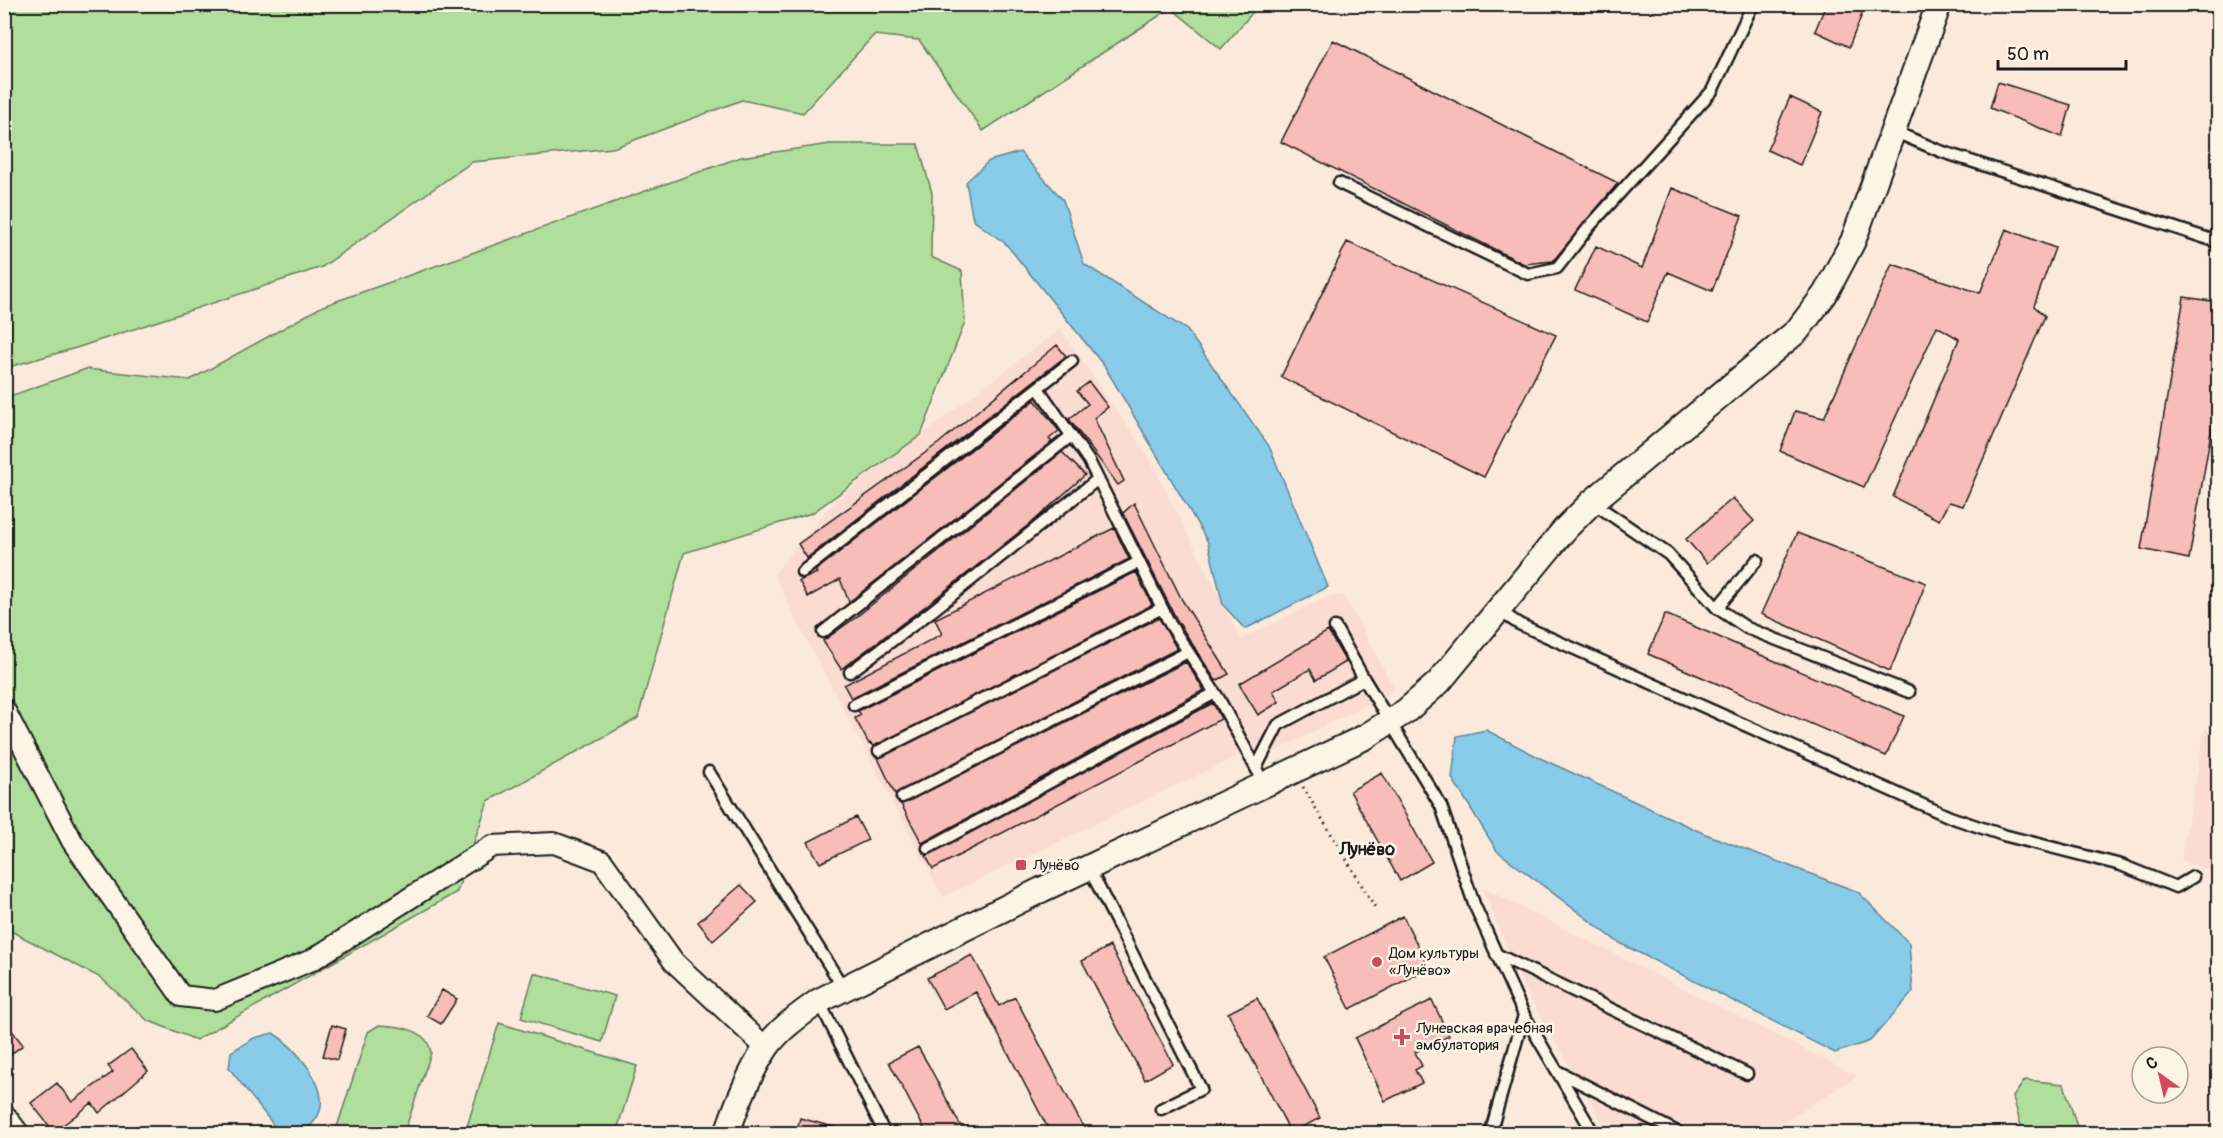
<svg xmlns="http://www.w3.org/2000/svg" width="2223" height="1138" font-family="Pangolin,sans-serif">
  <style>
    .built { fill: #fadcd2 }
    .green { fill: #afde9d; stroke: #667d5c; stroke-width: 1.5 }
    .water { fill: #88cce9; stroke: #5d8697; stroke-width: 1.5 }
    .building { fill: #f8bcb9; stroke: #1c1c1c; stroke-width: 1.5 }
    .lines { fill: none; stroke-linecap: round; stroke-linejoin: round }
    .service-casing { stroke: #1c1c1c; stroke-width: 15 }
    .minor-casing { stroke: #1c1c1c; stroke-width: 24 }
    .tertiary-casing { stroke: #1c1c1c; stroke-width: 28 }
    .path { stroke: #1c1c1c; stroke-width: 3; stroke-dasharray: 1.5 4.5; stroke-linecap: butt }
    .service { stroke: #fcf5e5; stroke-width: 10 }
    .minor { stroke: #fcf5e5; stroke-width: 20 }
    .tertiary { stroke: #fcf5e5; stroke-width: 24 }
    .poi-dot { fill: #d1495b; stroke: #fcf5e5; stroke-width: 2 }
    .labels { text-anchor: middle; stroke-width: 5; stroke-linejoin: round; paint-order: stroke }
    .poi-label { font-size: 15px; fill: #1c1c1c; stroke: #fcf5e5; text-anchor: start }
    .quarter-label { font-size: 18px; font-weight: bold; fill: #1c1c1c; stroke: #fcf5e5 }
  </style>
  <rect width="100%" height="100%" fill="#fbeadc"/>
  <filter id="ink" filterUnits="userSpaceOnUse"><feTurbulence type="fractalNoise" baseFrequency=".0167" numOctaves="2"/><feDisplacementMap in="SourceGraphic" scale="12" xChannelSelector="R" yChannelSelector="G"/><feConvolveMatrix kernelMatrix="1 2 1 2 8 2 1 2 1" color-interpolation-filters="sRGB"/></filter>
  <g filter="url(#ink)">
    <path class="built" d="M1060,329L1148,455L1241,639L1327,597L1344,595L1395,690L1272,753L1257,747L943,897L794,616L774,574L835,501Z
      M2205,730L2218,732V874L2181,860Z
      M1482,887L1857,1076L1768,1133H1609L1523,986Z"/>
    <path class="green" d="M5,4H1259V5L1221,49L1171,8L983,131L919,40L874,35L803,113L742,100L613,148L472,162L322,267L76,348L5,368Z
      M830,144H918L932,193L931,257L962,271L965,322L921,435L812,513L684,553L638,718L488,801L457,892L196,1040L147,1020L101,978L5,928L4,405L10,396L86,369L190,380L323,306L741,157Z
      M534,973L615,996L602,1042L521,1018Z
      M499,1023L637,1066L616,1133H465Z
      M379,1025C400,1026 428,1029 431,1053L404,1133H335L368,1032Z
      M2025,1080L2064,1084L2079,1133H2023L2013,1097Z"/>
    <path class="water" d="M1020,152L1063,200L1084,264L1187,330L1269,446L1328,587L1245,629L1223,605L1208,542L1105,367L1006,244L973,220L966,182L989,161Z
      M1486,730L1540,758L1703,833L1858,892L1909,943L1913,992L1870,1041L1835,1053L1618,942L1497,851L1452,778L1457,736Z
      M273,1033C294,1046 328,1084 320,1111C317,1120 310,1127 303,1133H288L275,1127L229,1068L231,1052L254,1038Z"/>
    <path class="building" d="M1826,4H1866L1849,47L1815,31Z
      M1333,40L1618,183L1553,261L1524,264L1281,142Z
      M1998,82L2071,105L2062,137L1990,108Z
      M1790,97L1822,112L1800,165L1767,150Z
      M1672,188L1742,216L1712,291L1668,272L1647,322L1575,290L1596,246L1642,268Z
      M2006,229L2055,248L2034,306L2045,316L1963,506L1949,502L1939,520L1893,497L1959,339L1937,326L1864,487L1780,451L1795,411L1824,418L1892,264L1980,293Z
      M1347,242L1556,335L1484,477L1281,377Z
      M2184,297L2218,302V392L2189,559L2141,549Z
      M1057,345L1066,356L807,558L798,544L939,443Z
      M1089,382L1108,407L1094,418L1124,481L1118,485L1069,419L1088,404L1077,391Z
      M1035,400L1059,431L1049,439L1052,442L849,602L840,579L808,597L799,581L817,573L815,571Z
      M1062,452L1085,475L1036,519L927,605L841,669L823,641L855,618Z
      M1733,498L1754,521L1707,563L1686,539Z
      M1134,503L1182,600L1229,674L1216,681L1177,620L1123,513Z
      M1114,528L1129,559L851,698L844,685L942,634L935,619Z
      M1797,533L1926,583L1890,671L1761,614Z
      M1136,572L1152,605L873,747L871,743L869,744L855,718L861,715L858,711Z
      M1665,614L1904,716L1886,756L1648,654Z
      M1159,618L1177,649L895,794L878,758Z
      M1328,631L1346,662L1316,680L1310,669L1273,691L1279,702L1258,715L1239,684Z
      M1186,662L1204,690L922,843L901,804Z
      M1213,703L1221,719L933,869L926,856Z
      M1382,773L1432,862L1400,881L1350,791Z
      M856,817L868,840L820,863L808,842Z
      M741,885L757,902L713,941L698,922Z
      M1403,916L1429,968L1350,1009L1324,957Z
      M1110,946L1173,1064L1145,1080L1082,961Z
      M972,955L999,1006L1015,997L1087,1134H1051L976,992L944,1009L927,978Z
      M442,990L457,999L441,1024L427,1016Z
      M1257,998L1320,1118L1291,1133L1228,1013Z
      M1432,1000L1449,1036L1415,1052L1422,1066L1415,1070L1422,1083L1385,1101L1355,1038Z
      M4,1020L23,1045L4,1059Z
      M332,1025L346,1029L337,1060L323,1056Z
      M918,1047L928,1064L965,1134H927L889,1062Z
      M131,1049L148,1071L99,1113L92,1103L54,1132L31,1103L57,1083L72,1102L113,1072L108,1066Z
      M800,1118L841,1129L840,1134H796Z"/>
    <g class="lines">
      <defs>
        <path id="service" d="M1893,131L1940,151L2218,242
          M1339,183L1528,274L1557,268L1589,227L1712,91L1753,4
          M1038,388L1089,461L1170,624L1219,699L1258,772
          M1592,502L1668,554L1717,608L1747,628L1909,692
          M802,572L1072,361
          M1717,608L1757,560
          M1498,610L1519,624L1950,817L2003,835L2121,865L2176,887L2193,877
          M1335,627L1364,679
          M823,632L1071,436
          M850,672L932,611L1098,479
          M854,705L1139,562
          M879,751L1162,608
          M1256,768L1278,725L1364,679L1441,806L1474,904L1524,1015L1490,1134
          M709,772L844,989
          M902,797L1188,652
          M928,848L1215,693
          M1089,868L1201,1089L1161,1109
          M1496,954L1747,1074
          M819,1001L885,1134
          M1524,1015L1594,1134
          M1557,1071L1681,1134"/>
        <path id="minor" d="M4,709L72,841L181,996L215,1000L312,960L492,846L554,843L602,861L674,962L766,1048
          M4,1114L19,1134"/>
        <path id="tertiary" d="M727,1134C735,1108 751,1070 766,1048C780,1028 800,1015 819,1001L1041,890L1365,737L1406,711L1439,682L1565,529L1592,502L1797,331L1825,294L1853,241L1939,4"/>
      </defs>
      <use href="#service" class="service-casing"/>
      <use href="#minor" class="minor-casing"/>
      <use href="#tertiary" class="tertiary-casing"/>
      <path class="path" d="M1303,787L1376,909"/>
      <use href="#service" class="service"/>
      <use href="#minor" class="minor"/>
      <use href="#tertiary" class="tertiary"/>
    </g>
  </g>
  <g class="poi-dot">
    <rect x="1015" y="859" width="12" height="12" rx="3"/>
    <circle cx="1377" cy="962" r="6"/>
    <path d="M1399 1028h6v6h6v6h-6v6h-6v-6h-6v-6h6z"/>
  </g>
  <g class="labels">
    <g class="poi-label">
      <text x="1033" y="870">Лунёво</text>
      <text x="1389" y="958">Дом культуры<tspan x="1389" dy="17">«Лунёво»</tspan></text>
      <text x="1416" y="1033">Луневская врачебная<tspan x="1416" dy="17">амбулатория</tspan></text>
    </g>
    <g class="quarter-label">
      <text x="1367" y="855">Лунёво</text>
    </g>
  </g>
  <rect width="2223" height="1138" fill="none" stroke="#fcf5e5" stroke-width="24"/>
  <rect x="12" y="12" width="2199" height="1114" fill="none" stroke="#1c1c1c" stroke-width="2" filter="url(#ink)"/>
  <g transform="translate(2160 1075) rotate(326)"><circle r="28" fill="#fcf5e5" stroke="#a29e95" stroke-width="1.5"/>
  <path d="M0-4.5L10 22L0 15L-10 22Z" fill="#d1495b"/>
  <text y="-9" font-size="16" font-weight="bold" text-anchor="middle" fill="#1c1c1c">С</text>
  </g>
  <path d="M1998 60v9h128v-9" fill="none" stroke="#1c1c1c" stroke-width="3"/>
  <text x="2007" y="60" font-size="18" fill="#1c1c1c" stroke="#fcf5e5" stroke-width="4.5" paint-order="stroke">50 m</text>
</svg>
